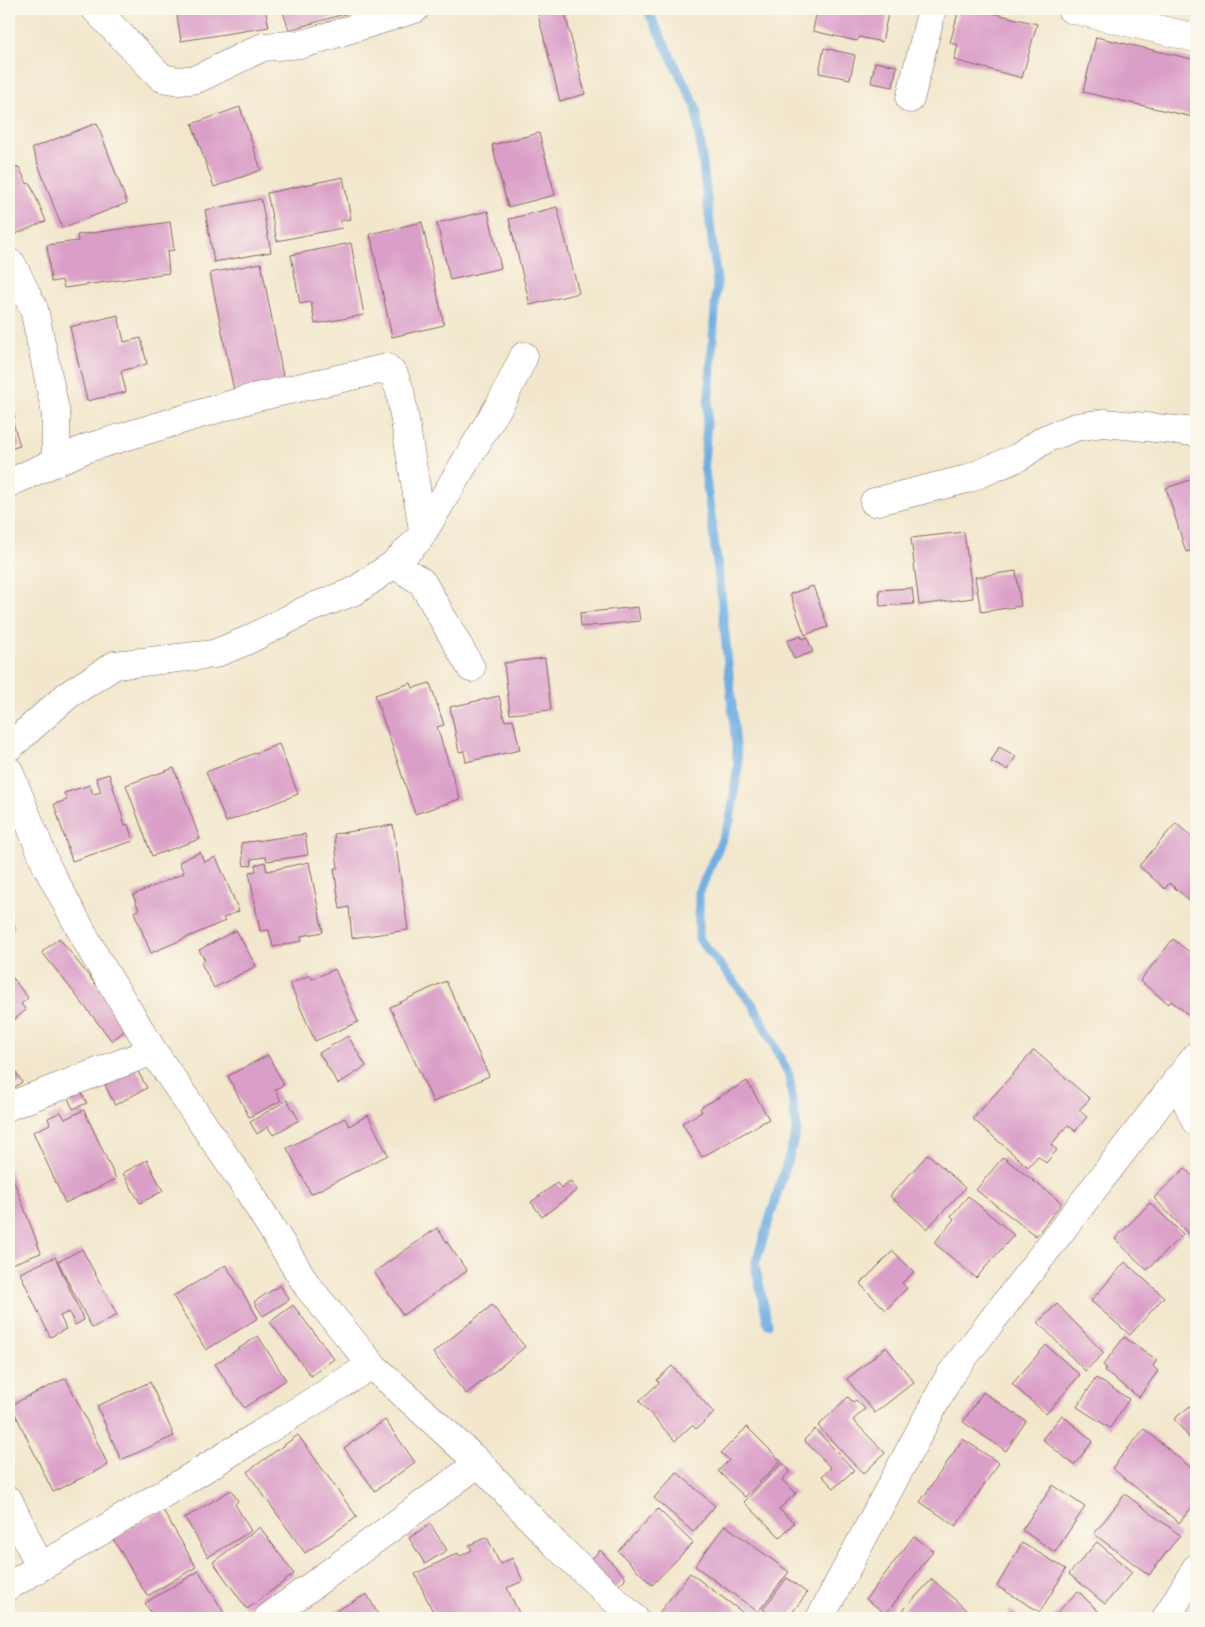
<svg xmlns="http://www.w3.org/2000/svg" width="1205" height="1627" font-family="Pangolin,sans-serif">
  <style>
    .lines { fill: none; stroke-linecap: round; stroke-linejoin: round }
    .stream { stroke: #70aee3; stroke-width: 9 }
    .building { fill: #da9fc8 }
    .minor-casing { stroke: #856563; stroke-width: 29 }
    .minor { stroke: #fff; stroke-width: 28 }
  </style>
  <rect width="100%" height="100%" fill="#fbf7ec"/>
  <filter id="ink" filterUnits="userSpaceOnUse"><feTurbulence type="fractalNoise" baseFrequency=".02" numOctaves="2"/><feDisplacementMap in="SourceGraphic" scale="10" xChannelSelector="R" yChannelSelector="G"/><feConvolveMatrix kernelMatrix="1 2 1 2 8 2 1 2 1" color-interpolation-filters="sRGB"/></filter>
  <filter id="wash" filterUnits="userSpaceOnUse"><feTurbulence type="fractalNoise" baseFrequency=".0096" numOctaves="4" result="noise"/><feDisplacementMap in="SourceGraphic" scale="20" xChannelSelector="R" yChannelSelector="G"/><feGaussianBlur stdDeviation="1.12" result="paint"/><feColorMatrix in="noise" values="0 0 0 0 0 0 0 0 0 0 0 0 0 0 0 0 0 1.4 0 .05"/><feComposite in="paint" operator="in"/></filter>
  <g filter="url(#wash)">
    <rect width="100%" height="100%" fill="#f2e7cc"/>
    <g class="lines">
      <path class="stream" d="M647,9L696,107L717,282L704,464L721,593L738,766L730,821L699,893V939L754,1006L789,1075L797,1130L755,1265L768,1324"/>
    </g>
    <g id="blocks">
      <path class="building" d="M176,9H265L269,27L181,41Z
        M282,9H376L352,16L351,12L289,30Z
        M545,9H564L585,94L560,101L537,11Z
        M817,9H889L882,42L859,37L857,41L813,31Z
        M959,9H976L1037,24L1022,78L954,60L958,45L950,43Z
        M1178,9H1196V16Z
        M1096,37L1196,60V104L1193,117L1083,92Z
        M824,48L855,55L850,79L819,73Z
        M875,62L897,66L893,87L871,83Z
        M240,107L261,170L214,187L192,124Z
        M97,123L127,203L62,228L32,148Z
        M539,133L555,195L508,207L492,145Z
        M19,167L27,184L30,183L46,221L9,237V171Z
        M343,177L351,219L340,221L342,228L277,241L267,193Z
        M261,199L271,252L214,262L205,210Z
        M557,207L579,293L530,305L509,219Z
        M488,211L501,268L450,280L437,223Z
        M170,222L174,250L167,251L169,273L64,288L62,280L51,282L47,245L78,241L77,235Z
        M422,222L444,325L392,337L370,234Z
        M351,243L364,315L315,324L311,302L300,304L291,255Z
        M261,263L284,381L234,391L210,273Z
        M118,315L124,342L141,338L147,364L121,371L126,392L87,401L70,327Z
        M9,395L15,418L12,419L20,446L9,449Z
        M1196,478V549L1186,552L1166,488Z
        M964,532L973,598L919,605L911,538Z
        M1016,571L1021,606L981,612L975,577Z
        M813,586L828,627L805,635L790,594Z
        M912,588L914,604L880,606L879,590Z
        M638,607L640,621L581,627L580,613Z
        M801,636L802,639L807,637L813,652L794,659L787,641Z
        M545,658L551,710L510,714L504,663Z
        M411,683L413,688L430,683L444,725L437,727L460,799L415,814L375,695Z
        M499,696L505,721L513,719L520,750L466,762L464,751L459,752L450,707Z
        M279,744L298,794L226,822L206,772Z
        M999,747L1016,756L1008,770L991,762Z
        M174,768L200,839L152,856L126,785Z
        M109,774L125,825L128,824L133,841L72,861L54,804L67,800L64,793L90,785L93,794L101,792L96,778Z
        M1176,823L1196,841V906L1169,883L1165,889L1139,866Z
        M393,825L408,930L352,938L349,907L340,909L334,868H338L334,834Z
        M305,834L308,855L267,861L266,857L251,859L252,865L244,866L241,843Z
        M200,852L204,862L216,857L239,911L223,918L225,921L151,953L134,912L139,910L133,895L184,873L179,862Z
        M265,862L267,871L309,862L323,932L301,936L302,941L273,947L269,930L260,931L249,872L256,871L255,865Z
        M9,916L15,928L9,931Z
        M236,930L256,966L214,988L201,963L205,960L199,950Z
        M59,938L129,1027L112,1041L42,952Z
        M1173,939L1196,957V1021L1171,1001L1169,1004L1140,981Z
        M335,969L358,1022L315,1041L290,984L310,975L312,979Z
        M9,973L28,998L21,1004L26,1010L9,1024Z
        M446,981L489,1076L433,1102L390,1007Z
        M348,1036L366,1066L338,1084L319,1053Z
        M1034,1050L1090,1099L1079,1110L1087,1117L1075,1131L1068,1125L1051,1145L1057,1150L1046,1163L1038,1156L1028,1167L973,1119Z
        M268,1055L284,1085L275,1089L281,1101L249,1117L228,1076Z
        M9,1061L22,1082L9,1091Z
        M136,1068L147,1088L115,1105L105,1085Z
        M747,1081L769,1119L702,1157L682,1123L702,1112L700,1108Z
        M79,1088L87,1103L73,1109L66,1094Z
        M287,1100L299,1120L273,1135L268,1127L257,1134L250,1122Z
        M84,1110L116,1179L65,1203L33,1132L50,1124L48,1118L61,1112L65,1119Z
        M368,1115L388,1155L311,1194L287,1148L345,1118L349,1126Z
        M928,1154L965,1188L927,1229L890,1196Z
        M1003,1157L1062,1203L1036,1236L976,1190Z
        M147,1160L163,1191L140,1203L123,1173Z
        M9,1168L41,1253L9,1265Z
        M1185,1168L1196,1180V1242L1154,1198Z
        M570,1181L577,1190L542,1217L531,1202L557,1183L561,1188Z
        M968,1196L1014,1235L976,1278L934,1243L954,1219L951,1216Z
        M1150,1203L1183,1234L1147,1270L1115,1239Z
        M437,1228L467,1271L403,1315L374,1272Z
        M82,1249L117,1315L92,1328L58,1262Z
        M893,1251L914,1272L902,1283L907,1288L886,1310L860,1284Z
        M55,1257L84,1320L75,1325L69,1312L60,1316L66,1329L50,1337L20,1273Z
        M1125,1262L1164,1297L1130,1335L1091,1301Z
        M226,1265L258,1318L206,1350L173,1296Z
        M280,1285L289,1300L263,1316L254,1302Z
        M1057,1304L1104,1353L1085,1371L1038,1322Z
        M293,1305L334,1359L311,1376L270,1322Z
        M492,1305L525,1347L466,1394L433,1353Z
        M258,1336L286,1380L244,1408L215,1364Z
        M1124,1337L1157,1360L1153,1366L1158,1371L1139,1397L1104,1371L1106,1367L1103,1365Z
        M1046,1345L1080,1375L1046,1414L1012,1384Z
        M886,1347L914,1382L875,1413L847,1379Z
        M672,1366L714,1413L696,1429L692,1425L675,1441L639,1401L659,1383L657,1380Z
        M66,1378L108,1465L53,1492L11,1405Z
        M1096,1378L1129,1399L1110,1428L1077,1407Z
        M150,1382L174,1436L121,1460L97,1406Z
        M983,1392L1026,1421L1006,1451L963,1422Z
        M848,1397L853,1402L856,1400L865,1409L853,1420L885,1453L863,1474L818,1426Z
        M1196,1401V1438L1192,1441L1174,1419Z
        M1062,1415L1093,1441L1074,1465L1042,1439Z
        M385,1420L415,1462L375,1491L344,1448Z
        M747,1427L781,1461L745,1497L718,1471L729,1460L721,1453Z
        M815,1429L854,1470L834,1488L822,1476L831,1468L804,1440Z
        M1144,1429L1196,1472V1502L1179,1523L1112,1468Z
        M298,1435L357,1517L305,1553L247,1472Z
        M963,1439L999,1463L956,1526L920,1502Z
        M782,1463L790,1471L782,1480L796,1493L779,1509L794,1523L780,1537L744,1502Z
        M677,1472L715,1506L693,1532L654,1498Z
        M1053,1485L1085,1507L1055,1552L1022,1530Z
        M231,1490L238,1501L235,1504L251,1531L208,1557L185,1518Z
        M1125,1494L1180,1535L1149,1575L1094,1534Z
        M658,1509L693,1543L652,1585L618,1551Z
        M163,1510L196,1567L147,1596L113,1539Z
        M430,1524L447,1550L425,1564L409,1538Z
        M725,1525L789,1572L758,1612L695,1566Z
        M260,1527L294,1574L247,1609L213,1562Z
        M914,1536L933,1551L886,1614L866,1599Z
        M487,1537L500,1564L512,1558L523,1581L507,1588L519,1613L508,1618H436L415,1574L458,1553L460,1556L472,1550L469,1545Z
        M1097,1542L1132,1572L1105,1604L1069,1574Z
        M1022,1543L1066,1569L1040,1612L997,1586Z
        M600,1550L626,1578L614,1590L588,1563Z
        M199,1571L227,1618H154L145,1603Z
        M690,1573L750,1618H663L658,1614Z
        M787,1578L807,1593L788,1618H775L763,1609Z
        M932,1579L975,1618H896Z
        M1078,1591L1099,1612L1093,1618H1052Z
        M367,1594L380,1618H327L326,1616Z
        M1011,1610L1021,1618H1004Z"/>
    </g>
  </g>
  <g filter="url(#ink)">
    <use href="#blocks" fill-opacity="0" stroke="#856563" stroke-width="1"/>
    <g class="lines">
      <defs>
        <path id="minor" d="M95,9L162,78L179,81L197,79L263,47L303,44L415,9
          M1071,9L1196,38
          M910,99L932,9
          M12,264L34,309L56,414V462
          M9,483L87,448L253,398L387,368L394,375L400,391L423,530
          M874,502L967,479L1019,457L1045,439L1076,427L1104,423L1196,432
          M394,564L422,582L471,668
          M9,747L68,695L115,665L214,654L246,641L308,609L355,591L394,564L419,539L503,399L524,356
          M9,771L47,867L95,956L153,1051L248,1190L308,1287L372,1365L479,1463L554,1543L634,1618
          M1177,1079L1196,1122
          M9,1106L153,1051
          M9,1501L40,1567
          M9,1586L183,1482L372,1365
          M268,1618L479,1463
          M820,1618L950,1375L1196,1056
          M1166,1618L1196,1568"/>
      </defs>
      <use href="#minor" class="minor-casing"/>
      <use href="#minor" class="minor"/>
    </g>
  </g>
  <rect width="1205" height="1627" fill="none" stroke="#fbf7ec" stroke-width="30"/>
</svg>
